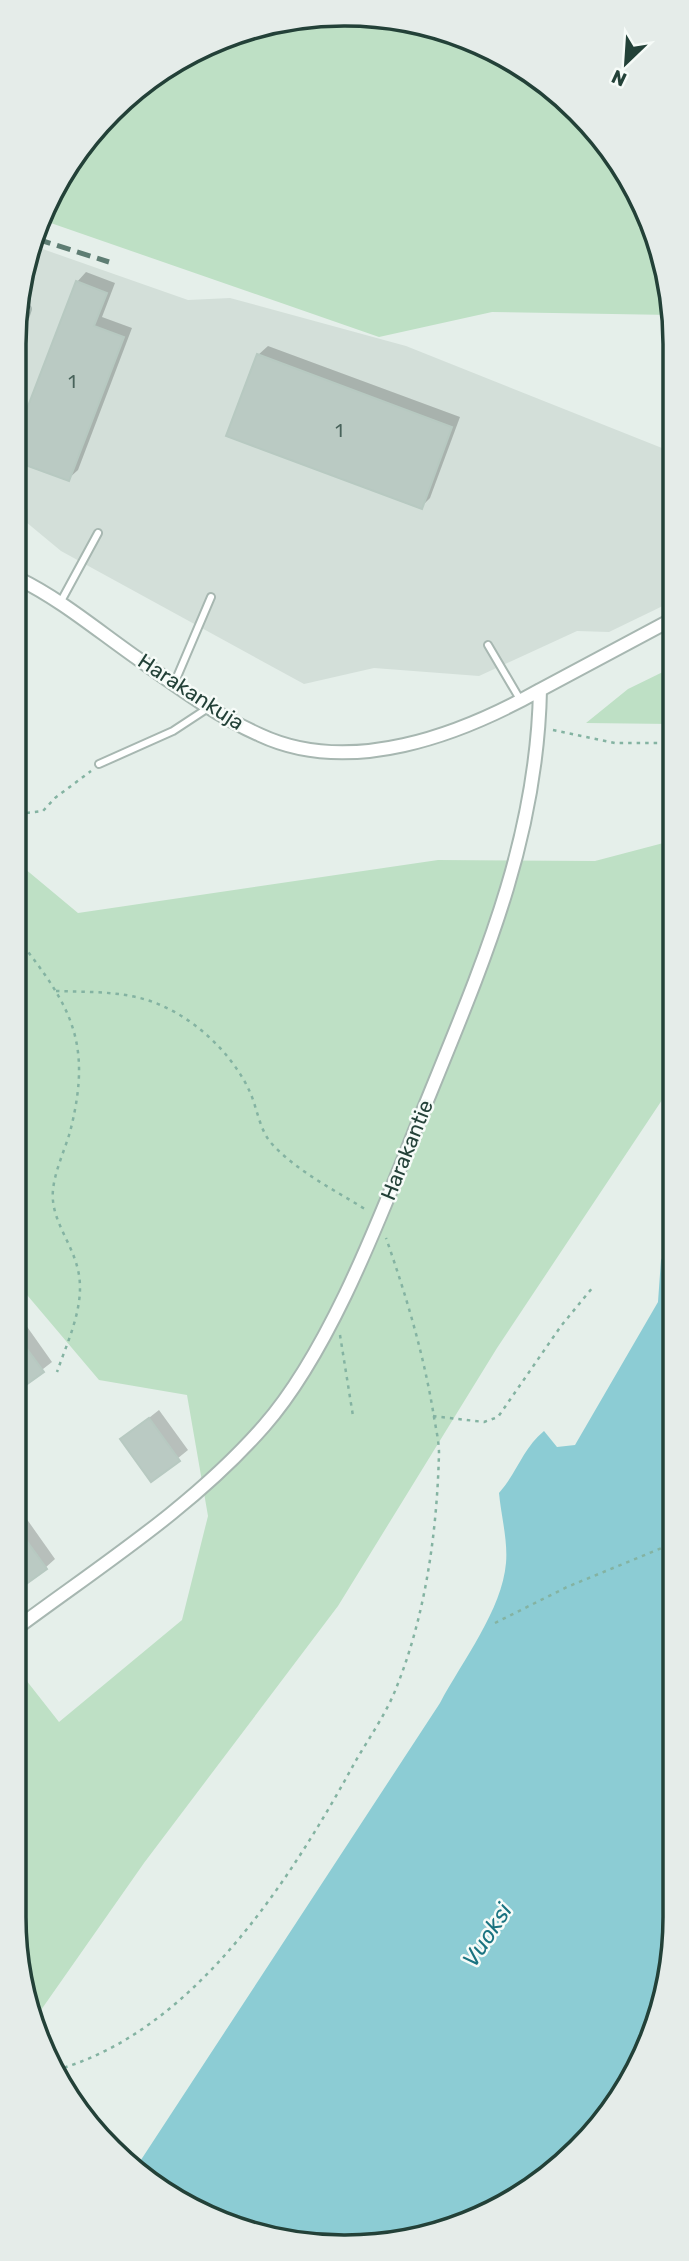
<svg xmlns="http://www.w3.org/2000/svg" width="689" height="2261" font-family="Rubik,sans-serif">
  <style>
    .built { fill: #d3dfd9 }
    .green { fill: #bee0c5 }
    .water { fill: #8cccd4 }
    .shadow { fill: #0003 }
    .building { fill: #bacac3; stroke: #b7c9c1; stroke-width: 2 }
    .lines { fill: none; stroke-linecap: round; stroke-linejoin: round }
    .service-casing { stroke: #a7b7b1; stroke-width: 10 }
    .minor-casing { stroke: #a7b7b1; stroke-width: 16 }
    .path { stroke: #84b3a2; stroke-width: 2.5; stroke-dasharray: 3.5 5; stroke-linecap: butt }
    .service { stroke: #fff; stroke-width: 6 }
    .minor { stroke: #fff; stroke-width: 12 }
    .rail { stroke: #5e7d73; stroke-width: 5; stroke-dasharray: 14 7; stroke-linecap: butt }
    .labels { text-anchor: middle; stroke-width: 5; stroke-linejoin: round; paint-order: stroke }
    .number-label { font-size: 18px; fill: #49635b }
    .street-label { font-size: 21px; fill: #234138; stroke: #f6fbf8 }
    .water-label { font-size: 23px; font-style: italic; fill: #1a7380; stroke: #f6fbf8 }
    .rim { fill: none; stroke: #234138; stroke-width: 3.5 }
  </style>
  <rect width="100%" height="100%" fill="#e5efea"/>
  <path class="built" d="M34,246L188,300L230,298L406,346L672,452L671,602L609,632L577,631L479,676L374,668L304,684L61,551L20,517V280Z"/>
  <path class="green" d="M280,20H409L509,58L593,126L641,199L672,301V315L492,312L379,337L45,221L70,161L161,69Z
    M671,668V724L586,723L628,689Z
    M671,841L670,1088L497,1348L338,1606L144,1863L34,2020L14,1916L15,1666L59,1722L182,1620L208,1516L187,1395L99,1380L22,1289L16,1293L18,863L78,913L438,860L595,861Z"/>
  <path class="water" d="M670,1245L669,1981L620,2100L550,2174L543,2170L521,2186L519,2192L430,2236L302,2244L198,2213L137,2166L440,1703C463,1660 502,1610 506,1563C508,1541 501,1515 499,1493C517,1473 523,1448 544,1431L557,1447L575,1445L658,1302L661,1260Z"/>
  <path class="shadow" d="M86,272L115,283L102,317L132,328L78,470L68,479L20,461V432L77,282Z
    M268,346L460,417L430,498L421,507L258,355Z
    M23,1321L52,1362L16,1390V1326Z
    M159,1410L188,1450L151,1480L122,1439Z
    M26,1518L55,1559L45,1568L15,1585L16,1526Z"/>
  <path class="building" d="M76,281L107,293L94,326L124,337L69,481L20,463V427Z
    M257,354L452,427L422,509L226,436Z
    M16,1334L44,1372L16,1392Z
    M149,1418L180,1461L151,1482L120,1439Z
    M16,1526L47,1569L15,1592Z"/>
  <g class="lines">
    <defs>
      <path id="service" d="M20,330L27,309
        M60,603L98,533
        M488,645L521,701
        M174,684L211,597
        M99,764L173,731L208,708"/>
      <path id="minor" d="M19,579C60,599 97,630 134,656C175,685 215,715 260,735C350,777 460,735 540,690
        M18,1627C103,1564 194,1506 264,1426C329,1352 379,1220 416,1128C474,983 537,851 540,690L671,620"/>
    </defs>
    <use href="#service" class="service-casing"/>
    <use href="#minor" class="minor-casing"/>
    <path class="path" d="M553,730L615,743H671
      M18,814L43,811L55,798L91,771
      M18,939C71,1006 92,1042 71,1128C66,1148 55,1169 53,1190C50,1219 72,1242 78,1270C86,1304 68,1340 57,1372
      M56,991C86,992 118,991 147,1000C189,1013 230,1050 249,1090C257,1106 259,1130 272,1144C299,1173 335,1190 368,1211
      M340,1335L353,1416
      M433,1416L484,1422L498,1417L561,1326L593,1287
      M495,1623L567,1587L669,1545
      M56,2070C193,2032 289,1882 354,1764C368,1739 387,1713 397,1686C426,1613 437,1531 439,1453C439,1440 435,1425 433,1411C423,1352 406,1295 386,1238"/>
    <use href="#service" class="service"/>
    <use href="#minor" class="minor"/>
    <path class="rail" d="M37,239L109,262"/>
  </g>
  <g class="labels">
    <g class="number-label">
      <text x="72" y="388">1</text>
      <text x="339" y="437">1</text>
    </g>
    <g class="street-label">
      <text transform="translate(191 692) rotate(33)" y="7">Harakankuja</text>
      <text transform="translate(407 1150) rotate(-68)" y="7">Harakantie</text>
    </g>
    <g class="water-label">
      <text transform="translate(487 1935) rotate(-57)" y="8">Vuoksi</text>
    </g>
  </g>
  <path d="M0 0H689V2261H0ZM344 26H345A318 318 0 0 1 663 344V1917A318 318 0 0 1 345 2235H344A318 318 0 0 1 26 1917V344A318 318 0 0 1 344 26Z" fill="#e5ece9" fill-rule="evenodd"/>
  <path class="rim" d="M344 26H345A318 318 0 0 1 663 344V1917A318 318 0 0 1 345 2235H344A318 318 0 0 1 26 1917V344A318 318 0 0 1 344 26Z"/>
  <g transform="translate(626 63) rotate(205)" stroke="#f6fbf8" stroke-width="5" paint-order="stroke">
  <path d="M0-5L12 26L0 18L-12 26Z" fill="#234138"/>
  <text y="-10" font-size="19" font-weight="bold" text-anchor="middle" fill="#234138">N</text>
  </g>
</svg>
